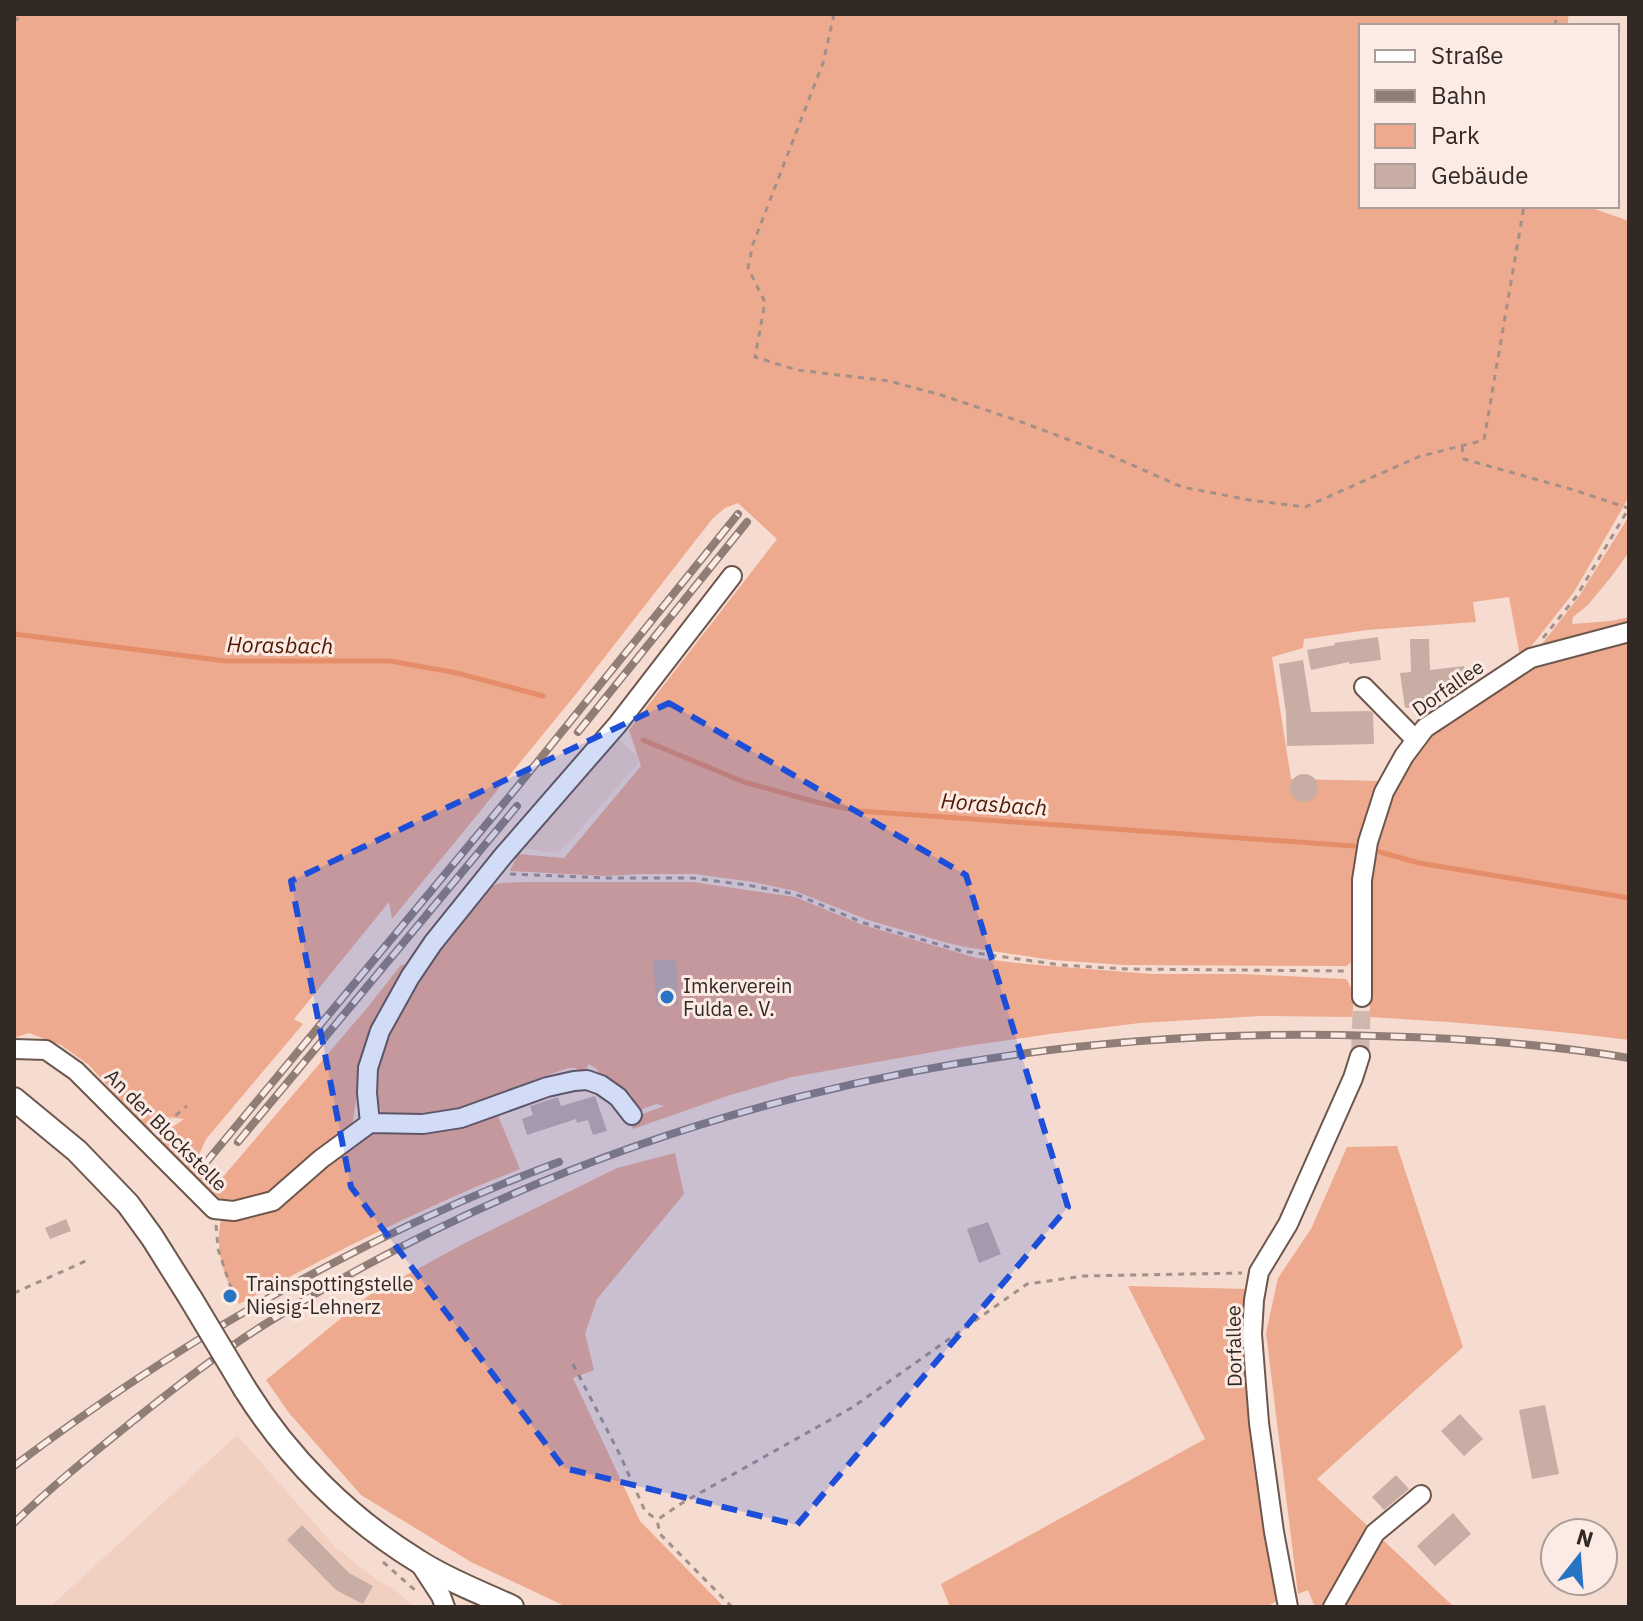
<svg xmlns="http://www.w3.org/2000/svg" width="1643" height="1621" font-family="'IBM Plex Sans',sans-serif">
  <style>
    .built { fill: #f1cfc1 }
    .green { fill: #eeaa8e }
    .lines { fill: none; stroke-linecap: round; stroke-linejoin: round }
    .stream { stroke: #e58d68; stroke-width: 5 }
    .building { fill: #c7ada3 }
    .minor-tunnel { stroke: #cfb7ae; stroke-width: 18; stroke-dasharray: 18 9; stroke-linecap: butt }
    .minor-casing { stroke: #6d574d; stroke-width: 22 }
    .major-casing { stroke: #6d574d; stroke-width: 26 }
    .path { stroke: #a39088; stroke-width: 3; stroke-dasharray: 6 6; stroke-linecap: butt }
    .minor { stroke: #fff; stroke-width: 18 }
    .major { stroke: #fff; stroke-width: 22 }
    .rail-casing { stroke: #8f7d76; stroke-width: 8 }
    .rail { stroke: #fbebe4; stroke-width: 5; stroke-dasharray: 15; stroke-linecap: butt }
    .major-bridge-casing { stroke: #6d574d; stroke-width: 26; stroke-linecap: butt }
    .major-bridge { stroke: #fff; stroke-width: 22 }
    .marked { fill: #1d4ed8; fill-opacity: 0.2; stroke: #1d4ed8; stroke-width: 6; stroke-dasharray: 16 10; stroke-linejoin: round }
    .poi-dot { fill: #2973c3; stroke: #fbebe4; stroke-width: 3 }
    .labels { text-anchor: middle; stroke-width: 6; stroke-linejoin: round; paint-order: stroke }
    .street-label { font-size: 20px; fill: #322824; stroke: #fbebe4 }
    .poi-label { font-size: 20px; fill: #322824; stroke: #fbebe4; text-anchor: start }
    .water-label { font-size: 22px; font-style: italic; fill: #4f1800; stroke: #fbebe4 }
  </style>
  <rect width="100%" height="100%" fill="#f6dbd0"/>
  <path class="built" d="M609,729L638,757L637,765L559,853L504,846Z
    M237,1435L336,1548L377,1580L394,1589L413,1607H50Z"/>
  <path class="green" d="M14,14H1569L1567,26H1361V206H1586L1629,221V497L1574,592L1526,653L1520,656L1509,597L1473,602L1476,622L1367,630L1304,639L1303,648L1272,657L1291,779L1383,781L1357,949L1353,960L1347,966L1124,965L1052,960L965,947L944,942L868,920L795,891L753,882L694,874H640L606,876L510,871L518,854L564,858L641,766L629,730L777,539L738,503L725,508L713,518L576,694L392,919L389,902L294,1019L303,1024L206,1139L199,1155V1174L211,1181L222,1178L367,1008L401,965L408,964L375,1017L358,1091L352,1125L274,1193L250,1200L220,1199L210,1194L152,1141L184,1119L167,1117L151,1132L124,1105L89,1065L61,1045L29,1033L14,1038Z
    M1629,516V552L1611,577L1588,605L1573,617L1572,624L1611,621L1629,617V628L1539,651L1542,644L1578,598Z
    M1629,639V1040C1543,1029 1457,1022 1370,1017L1367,897L1378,823L1396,790L1409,758L1429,732L1529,669L1548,661Z
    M525,882H693L795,897L863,925L977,958L1026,964L1152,974H1242L1346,979C1355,991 1354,1003 1352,1017L1261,1016L1140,1023L1050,1034L967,1046L792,1077L727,1096L633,1129L629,1119L664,1106L656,1104L635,1112L596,1077L598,1070L589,1064L584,1073L575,1068H568L514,1087L516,1095L456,1114L392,1120L382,1113L376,1101L374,1076L384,1033L417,973L477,897L491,886L501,883Z
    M496,1111L520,1169C423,1207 331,1254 239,1304C224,1278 213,1247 222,1217L294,1190L375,1130L424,1134L451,1127Z
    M1397,1146L1463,1347L1317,1479L1372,1530L1328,1607H1315L1308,1590L1298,1594L1266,1333L1278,1278L1311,1229L1347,1147Z
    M675,1153L684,1194L597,1299L585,1334L594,1370L573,1378L640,1521L724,1607H567L471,1562L361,1495L289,1413L266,1380L368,1296L465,1243L617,1168Z
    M1128,1286L1247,1289L1243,1331L1277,1601L1265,1607H950L941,1584L1205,1439Z
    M1383,1540L1454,1607H1346L1364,1569Z"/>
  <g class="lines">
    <path class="stream" d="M14,634L226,661H390L457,673L543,696
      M643,740L744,782L820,803L859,811L1354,846
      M1380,852L1419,863L1629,898"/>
  </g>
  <path class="building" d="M1378,637L1381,660L1349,664V662L1311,670L1307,650L1335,645L1334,643Z
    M1410,639H1429L1430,670L1464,666L1467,685L1440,688L1441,703L1439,704L1405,708L1400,673L1411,672Z
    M1303,660L1311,712L1370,711L1373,713L1374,744L1287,746L1286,713L1279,664Z
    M1290 788a14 14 0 1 1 28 0a14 14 0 1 1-28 0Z
    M676,959L678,1005L657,1007L653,961Z
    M595,1096L607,1131L593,1135L588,1120L577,1123L576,1119L527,1135L522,1119L533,1115L530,1106L558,1097L561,1106Z
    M66,1219L71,1231L50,1239L45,1228Z
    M988,1222L1001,1254L979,1263L967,1229Z
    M1545,1405L1559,1474L1532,1479L1519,1410Z
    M1460,1414L1483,1439L1464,1456L1441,1431Z
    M1396,1475L1409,1489L1384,1510L1372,1497Z
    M1453,1513L1471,1534L1435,1566L1417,1546Z
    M302,1525L349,1573L373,1586L363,1604L336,1590L287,1540Z"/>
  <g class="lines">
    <path class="minor-tunnel" d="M1360,1056L1362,997"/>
    <defs>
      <path id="minor" d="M1364,687L1416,740
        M1362,997V880L1368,842L1384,792L1404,756L1425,728L1531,658L1629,632
        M14,1049L46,1050L76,1071L214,1209L234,1211L273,1201L321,1159L370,1123L423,1124L461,1118L547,1087L574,1081L587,1080L601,1085L618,1097L632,1115
        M370,1123L367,1093L368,1068L380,1031L410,977L433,943L503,856L617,725L732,576
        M420,1564L441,1596L445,1607
        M1288,1607L1274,1532L1259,1423L1252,1334L1254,1300L1259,1272L1288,1224L1353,1078L1360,1056
        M1333,1607L1375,1533L1421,1495"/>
      <path id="major" d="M14,1099L77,1151L128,1204L152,1237L191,1299
        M245,1389C288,1458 348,1518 418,1561C447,1580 480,1592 512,1607"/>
    </defs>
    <use href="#minor" class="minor-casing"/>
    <use href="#major" class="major-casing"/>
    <path class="path" d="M834,14L823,63L753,244L748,268L765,302L755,357L797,370L889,381L941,395L1016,420L1107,454L1182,487L1250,500L1305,507L1418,457L1484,440L1524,206
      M14,22L22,14
      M1555,26L1557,14
      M1462,446L1464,459L1574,490L1628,508
      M1543,638L1576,597L1629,508
      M510,874L608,878H692L747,885L795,894L864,923L962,951L1061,965L1126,969L1346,971
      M157,1131L187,1106
      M216,1225L218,1249L232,1291
      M14,1293L88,1260
      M573,1364L620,1455L645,1511L657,1520
      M383,1562L416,1591
      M732,1607L660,1534L657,1520L682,1503L853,1407L1027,1284L1084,1276L1242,1273"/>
    <use href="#minor" class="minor"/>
    <use href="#major" class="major"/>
    <defs>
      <path id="rail" d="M578,732L747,522
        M238,1142L517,806
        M204,1165L518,786L738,514
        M14,1466C181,1340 363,1235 559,1162
        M14,1523C52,1486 92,1454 133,1421C176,1387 220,1352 267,1323C600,1115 986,1023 1377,1036C1461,1038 1546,1044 1629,1058"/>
    </defs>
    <use href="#rail" class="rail-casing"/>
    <use href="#rail" class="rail"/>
    <defs>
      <path id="major-bridge" d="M191,1299L245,1389"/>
    </defs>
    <use href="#major-bridge" class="major-bridge-casing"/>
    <use href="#major-bridge" class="major-bridge"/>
  </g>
  <path class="marked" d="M669,703L966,875L1068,1207L797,1525L564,1468L351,1187L291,881Z"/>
  <g class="poi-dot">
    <circle cx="667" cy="997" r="8"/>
    <circle cx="230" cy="1296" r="8"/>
  </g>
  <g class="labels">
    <g class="street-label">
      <text transform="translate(1448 688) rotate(-35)" y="7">Dorfallee</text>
      <text transform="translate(166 1130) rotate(45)" y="7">An der Blockstelle</text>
      <text transform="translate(1234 1346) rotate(-91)" y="7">Dorfallee</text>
    </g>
    <g class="poi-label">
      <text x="683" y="993">Imkerverein<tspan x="683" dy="23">Fulda e. V.</tspan></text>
      <text x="246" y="1291">Trainspottingstelle<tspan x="246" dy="23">Niesig-Lehnerz</tspan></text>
    </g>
    <g class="water-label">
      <text transform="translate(280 645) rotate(1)" y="8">Horasbach</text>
      <text transform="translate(994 804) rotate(4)" y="8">Horasbach</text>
    </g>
  </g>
  <rect width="1643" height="1621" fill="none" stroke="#322824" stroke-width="32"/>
  <rect x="1359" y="24" width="260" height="184" fill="#fbebe4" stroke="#ab9d97" stroke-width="2"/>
  <rect x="1375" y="50" width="40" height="12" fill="#ffffff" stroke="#ab9d97" stroke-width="2"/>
  <text x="1431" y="64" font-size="24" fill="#322824">Straße</text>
  <rect x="1375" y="90" width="40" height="12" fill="#8f7d76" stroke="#ab9d97" stroke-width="2"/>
  <text x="1431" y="104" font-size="24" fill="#322824">Bahn</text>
  <rect x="1375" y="124" width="40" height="24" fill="#eeaa8e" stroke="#ab9d97" stroke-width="2"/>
  <text x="1431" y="144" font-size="24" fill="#322824">Park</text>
  <rect x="1375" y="164" width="40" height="24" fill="#c7ada3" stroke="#ab9d97" stroke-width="2"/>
  <text x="1431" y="184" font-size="24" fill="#322824">Gebäude</text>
  <g transform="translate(1579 1557) rotate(17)"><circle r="38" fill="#fbebe4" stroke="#ab9d97" stroke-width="2"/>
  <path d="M0-6L14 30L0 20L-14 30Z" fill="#2973c3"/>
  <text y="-12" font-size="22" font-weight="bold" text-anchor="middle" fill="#322824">N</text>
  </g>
</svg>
